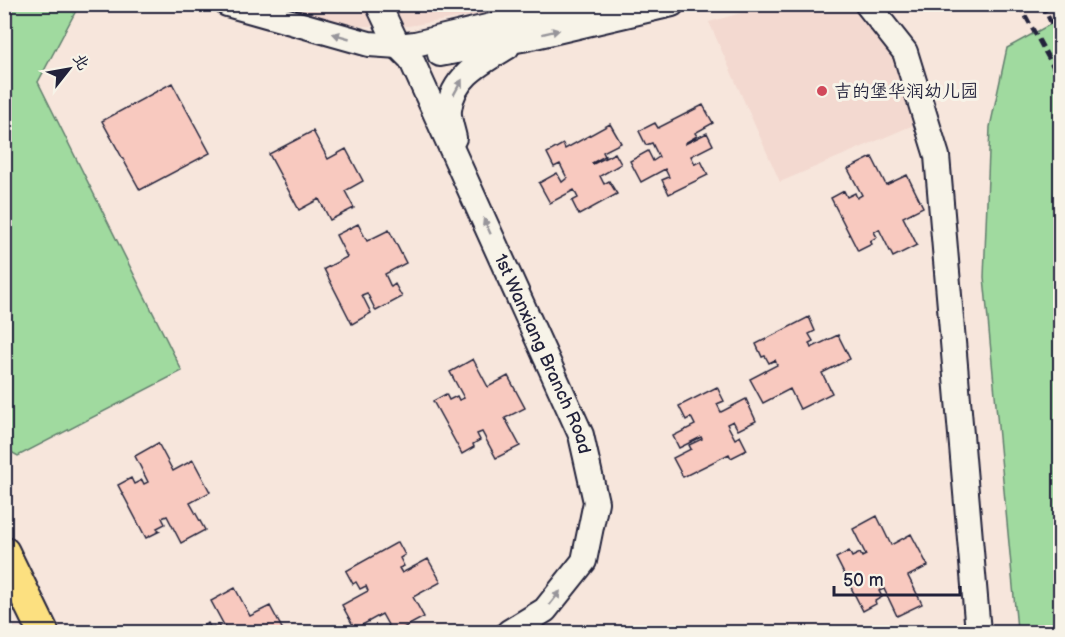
<svg xmlns="http://www.w3.org/2000/svg" width="1065" height="637" font-family="'Balsamiq Sans','LXGW WenKai TC',sans-serif">
  <style>
    .built { fill: #f3d9d0 }
    .green { fill: #a0da9f; stroke: #617e6d; stroke-width: 1.5 }
    .building { fill: #f8c9bf; stroke: #22223b; stroke-width: 1.5 }
    .lines { fill: none; stroke-linecap: round; stroke-linejoin: round }
    .minor-casing { stroke: #22223b; stroke-width: 28 }
    .major-casing { stroke: #22223b; stroke-width: 34 }
    .minor { stroke: #f7f3e8; stroke-width: 24 }
    .major { stroke: #fce080; stroke-width: 30 }
    .rail { stroke: #22223b; stroke-width: 4.5; stroke-dasharray: 9 4.5; stroke-linecap: butt }
    .oneway { fill: #97959a }
    .poi-dot { fill: #d1495b; stroke: #f7f3e8; stroke-width: 2 }
    .labels { text-anchor: middle; stroke-width: 6; stroke-linejoin: round; paint-order: stroke }
    .poi-label { font-size: 18px; fill: #22223b; stroke: #f7f3e8; text-anchor: start }
    .street-label { font-size: 18px; fill: #22223b; stroke: #f7f3e8 }
  </style>
  <rect width="100%" height="100%" fill="#f7e6dc"/>
  <filter id="ink" filterUnits="userSpaceOnUse"><feTurbulence type="fractalNoise" baseFrequency=".0167" numOctaves="2"/><feDisplacementMap in="SourceGraphic" scale="12" xChannelSelector="R" yChannelSelector="G"/><feConvolveMatrix kernelMatrix="1 2 1 2 8 2 1 2 1" color-interpolation-filters="sRGB"/></filter>
  <g filter="url(#ink)">
    <path class="built" d="M275,5H539L408,26H357Z
      M770,5H856L895,58L916,124L780,182L709,22Z"/>
    <path class="green" d="M5,4L79,5L38,82L182,371L18,456L4,448Z
      M1060,19V488L1057,500L1060,518V625L1017,629L984,277L990,127L1007,48Z"/>
    <path class="building" d="M172,83L210,153L140,190L102,121Z
      M703,105L713,123L695,133L697,136L685,143V144L707,133L713,145L691,156L695,164L701,161L708,175L669,194L662,180L669,177L665,169L641,182L630,161L648,151L653,161L659,157L652,143L646,145L639,131L655,123L658,128Z
      M610,124L621,143L603,152L605,156L592,163L593,164L615,153L621,164L600,176L604,184L609,181L617,194L579,215L572,201L578,198L574,190L550,203L539,183L557,173L562,182L567,178L560,164L554,167L547,153L563,144L565,149Z
      M313,131L328,159L346,149L363,181L345,191L354,208L330,220L319,199L299,210L269,154Z
      M872,157L886,185L907,175L923,207L903,217L917,245L893,257L879,229L874,232L877,237L870,241L872,244L858,251L831,198L844,191L847,197L855,193L857,198L862,195L848,169Z
      M358,224L367,241L389,230L406,263L385,274L391,287L395,284L402,297L376,311L367,293L362,295L371,313L352,324L324,269L347,257L336,235Z
      M809,317L815,331L809,334L813,341L809,343L811,348L838,335L850,359L822,373L832,393L800,409L790,389L763,403L750,379L777,365L775,360L769,363L765,356L762,357L756,344Z
      M473,359L488,387L508,376L525,408L505,418L520,446L496,458L482,432L477,434L480,440L473,444L474,447L462,454L433,401L446,394L449,400L457,396L459,400L464,398L450,372Z
      M717,387L724,401L717,404L721,412L746,399L756,421L738,430L733,421L727,424L735,439L740,436L747,450L731,458L729,454L683,477L673,458L691,449L689,445L702,439L701,437L679,448L673,436L695,425L691,417L686,420L679,406Z
      M158,443L173,471L193,460L210,492L190,503L205,530L181,543L167,516L162,518L165,524L157,528L160,531L146,538L118,485L131,478L134,484L142,480L144,484L148,482L135,456Z
      M877,516L891,545L911,534L928,566L908,576L922,604L897,616L884,589L879,591L882,597L875,601L876,604L863,611L836,558L849,551L852,557L860,553L862,557L866,555L853,529Z
      M398,542L405,555L400,558L404,566L399,568L402,573L428,559L441,582L413,597L424,617L396,632H392L382,614L355,629L342,605L368,591L366,586L360,589L356,582L353,584L346,571Z
      M235,588L250,616L270,606L284,632H196L195,630L208,623L211,629L218,625L221,630L225,627L211,601Z"/>
    <g class="lines">
      <defs>
        <g id="minor">
          <path d="M227,4L369,44L398,46L415,44L584,4"/>
          <path id="s1" d="M378,4L398,46L411,59L581,435L596,502L584,561L545,610L509,632"/>
          <path d="M867,4L905,52L937,156L978,632"/>
          <path d="M440,54L522,39L672,4"/>
          <path d="M454,138C452,129 448,118 449,110C452,77 482,62 507,47"/>
        </g>
        <path id="major" d="M4,552L43,632"/>
      </defs>
      <use href="#minor" class="minor-casing"/>
      <use href="#major" class="major-casing"/>
      <use href="#minor" class="minor"/>
      <use href="#major" class="major"/>
      <path class="rail" d="M1019,4L1060,79
        M1042,4L1060,41"/>
    </g>
    <defs><path id="oneway-solid" d="M-6-.8H1V-3.2L6.5 0L1 3.2V.8H-6Z" transform="scale(1.5)"/></defs>
    <g class="oneway">
      <use href="#oneway-solid" transform="translate(551 32) rotate(-13)"/>
      <use href="#oneway-solid" transform="translate(341 36) rotate(-164)"/>
      <use href="#oneway-solid" transform="translate(458 87) rotate(-61)"/>
      <use href="#oneway-solid" transform="translate(487 226) rotate(-114)"/>
      <use href="#oneway-solid" transform="translate(555 598) rotate(-52)"/>
    </g>
  </g>
  <circle class="poi-dot" cx="822" cy="91" r="6"/>
  <g class="labels">
    <g class="poi-label">
      <text x="834" y="97">吉的堡华润幼儿园</text>
    </g>
    <g class="street-label">
      <text dy="6" stroke="none"><textPath href="#s1" startOffset="388">1st Wanxiang Branch Road</textPath></text>
    </g>
  </g>
  <rect width="1065" height="637" fill="none" stroke="#f7f3e8" stroke-width="24"/>
  <rect x="12" y="12" width="1041" height="613" fill="none" stroke="#22223b" stroke-width="2" filter="url(#ink)"/>
  <g transform="translate(69 69) rotate(59)" stroke="#f7f3e8" stroke-width="4.5" paint-order="stroke">
  <path d="M0-4.5L10 22L0 15L-10 22Z" fill="#22223b"/>
  <text y="-9" font-size="16" font-weight="bold" text-anchor="middle" fill="#22223b">北</text>
  </g>
  <path d="M834 586v9h126v-9" fill="none" stroke="#22223b" stroke-width="3"/>
  <text x="843" y="586" font-size="18" fill="#22223b" stroke="#f7f3e8" stroke-width="4.5" paint-order="stroke">50 m</text>
</svg>
